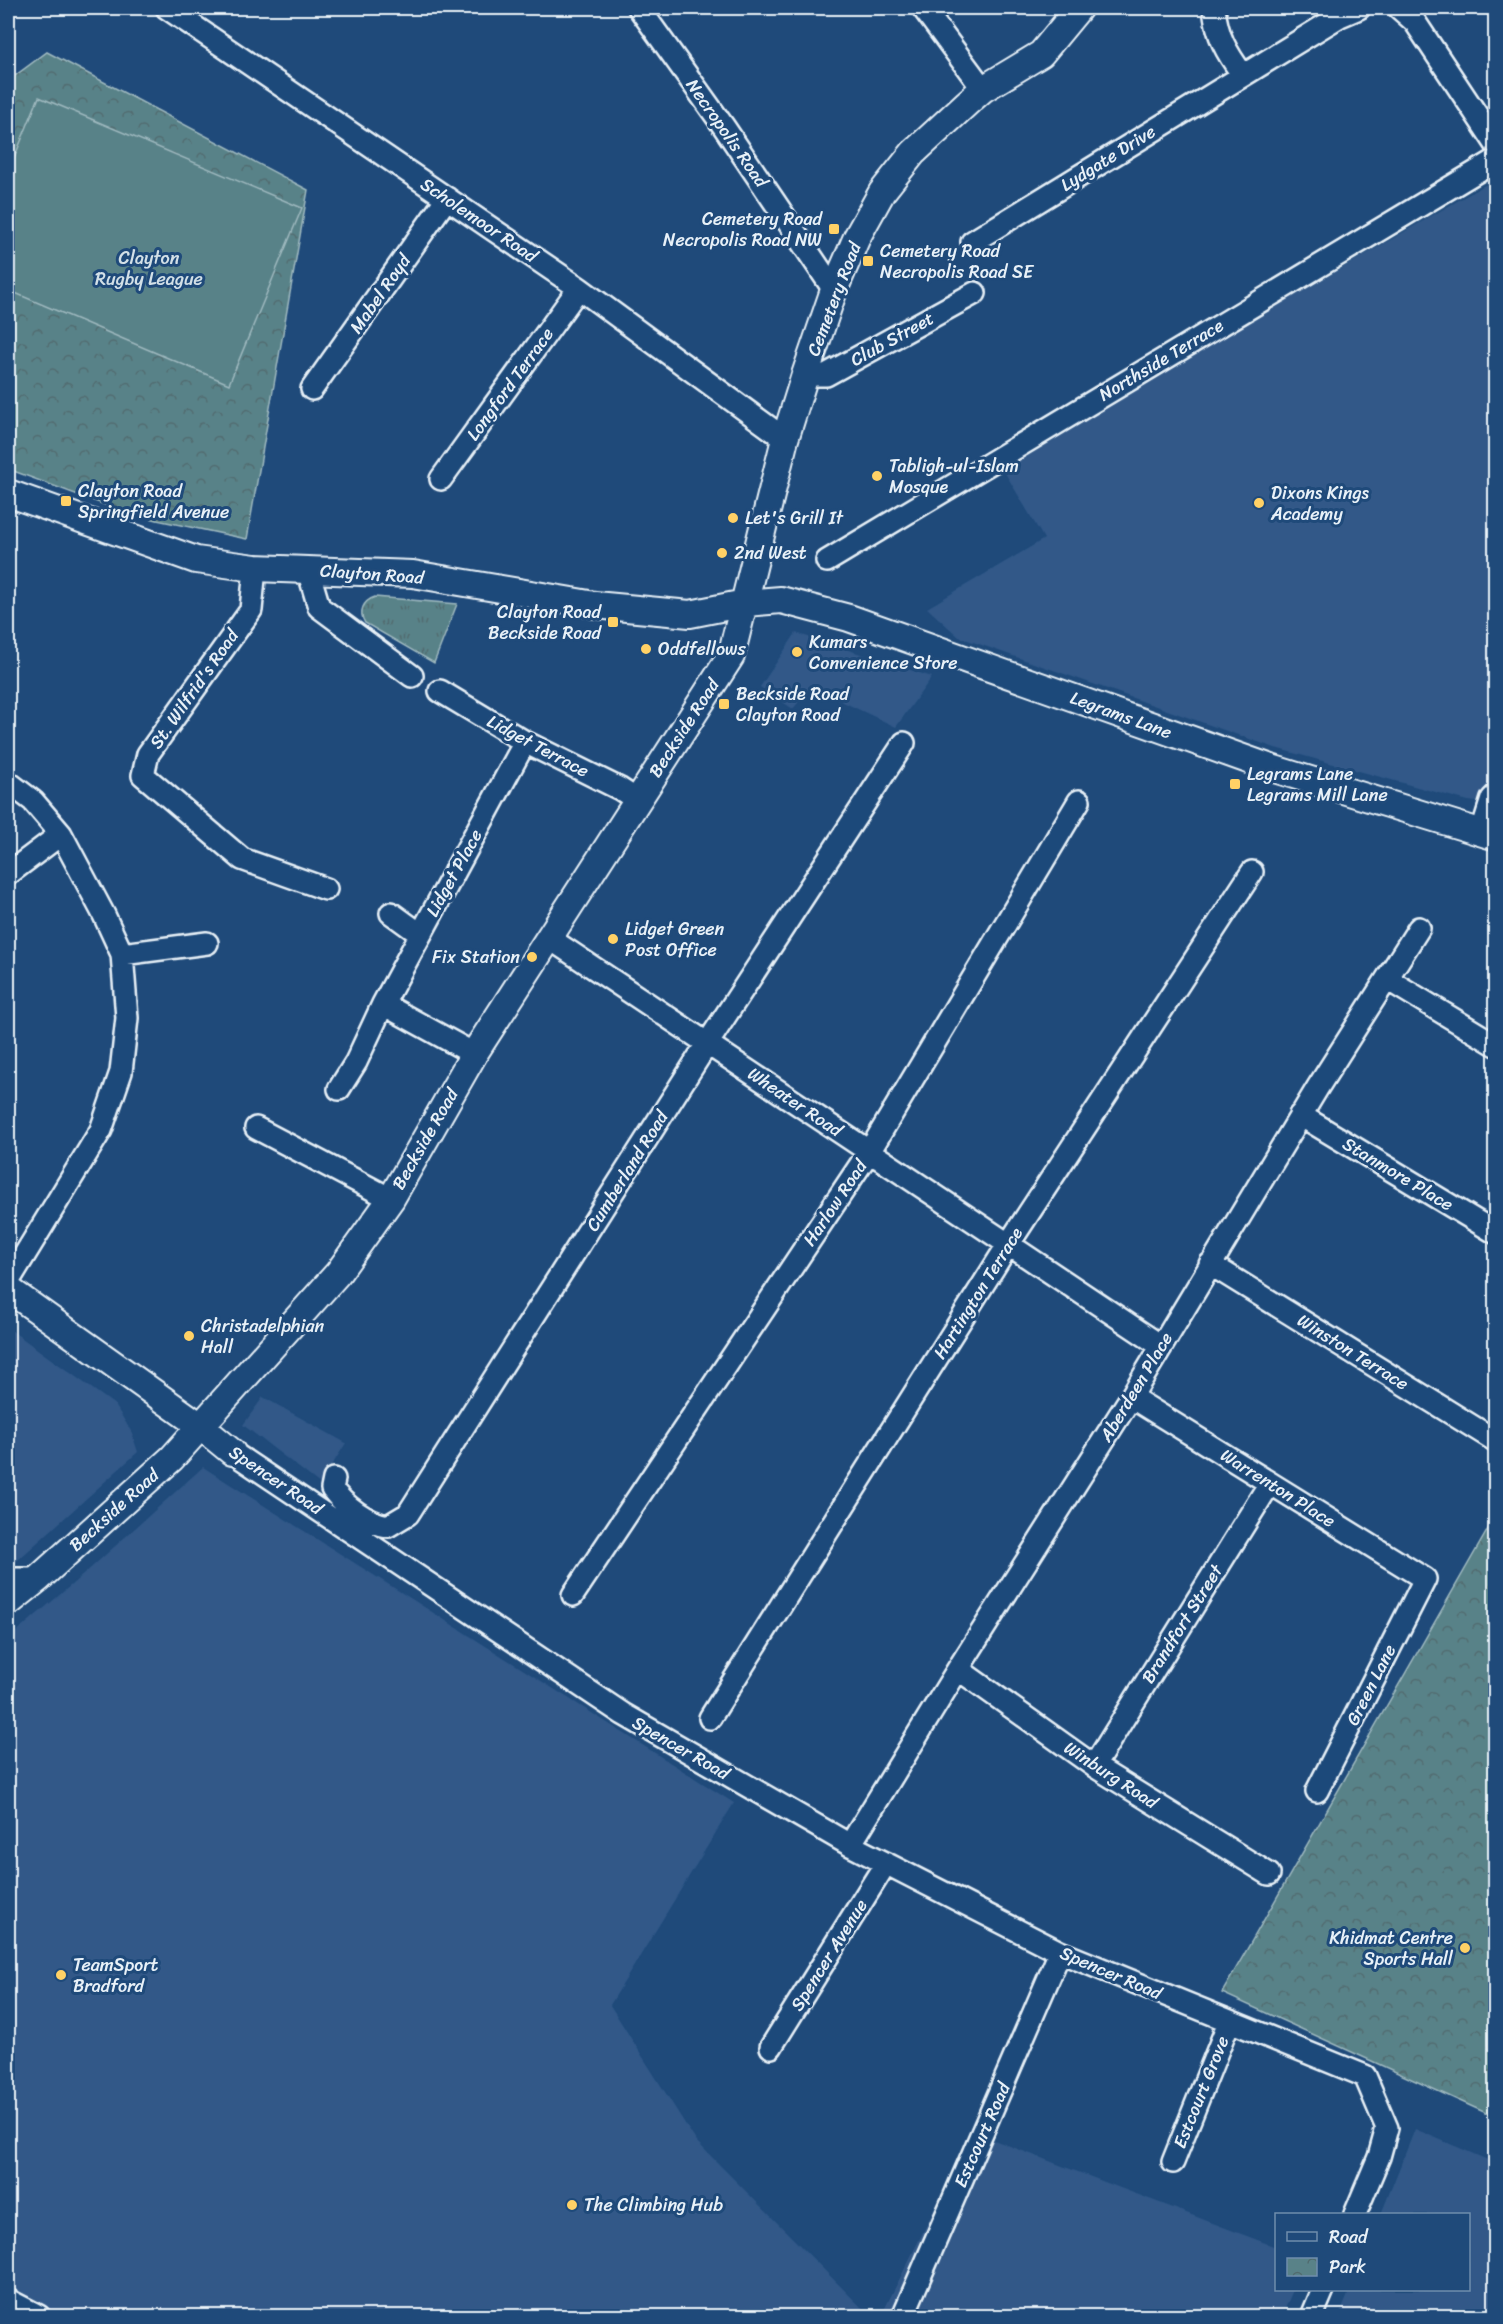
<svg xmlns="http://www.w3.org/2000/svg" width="1503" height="2324" font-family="Sriracha,sans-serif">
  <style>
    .built { fill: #305888 }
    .grass { fill: url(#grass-tufts); stroke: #a0bac0; stroke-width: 1.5 }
    .park { fill: url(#park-crowns); stroke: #a0bac0; stroke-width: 1.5 }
    .pitch { fill: #598288; stroke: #a0bac0; stroke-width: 1.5 }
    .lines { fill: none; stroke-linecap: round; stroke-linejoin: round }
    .minor-casing { stroke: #e8f1f8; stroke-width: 26 }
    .tertiary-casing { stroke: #e8f1f8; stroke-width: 30 }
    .minor { stroke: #1f4a7a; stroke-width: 21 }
    .tertiary { stroke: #1f4a7a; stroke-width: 26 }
    .poi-dot { fill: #ffd166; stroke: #1f4a7a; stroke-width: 2 }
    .labels { text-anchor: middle; stroke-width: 6; stroke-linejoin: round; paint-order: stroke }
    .street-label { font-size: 18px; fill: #e8f1f8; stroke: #1f4a7a }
    .poi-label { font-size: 18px; fill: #e8f1f8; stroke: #1f4a7a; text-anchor: start }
    .park-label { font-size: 18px; fill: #d3e0e7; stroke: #1f4a7a }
  </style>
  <defs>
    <pattern id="grass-tufts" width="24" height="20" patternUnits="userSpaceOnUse" patternTransform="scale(1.5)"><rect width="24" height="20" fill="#598288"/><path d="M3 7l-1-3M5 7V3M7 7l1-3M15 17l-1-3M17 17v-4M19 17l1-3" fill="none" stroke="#516b6f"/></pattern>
    <pattern id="park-crowns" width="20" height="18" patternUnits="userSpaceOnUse" patternTransform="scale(1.5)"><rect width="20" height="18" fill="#598288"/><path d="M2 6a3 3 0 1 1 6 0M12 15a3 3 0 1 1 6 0" fill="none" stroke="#516b6f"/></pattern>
  </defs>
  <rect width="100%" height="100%" fill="#1f4a7a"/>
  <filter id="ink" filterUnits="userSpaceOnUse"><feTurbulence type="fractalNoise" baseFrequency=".0167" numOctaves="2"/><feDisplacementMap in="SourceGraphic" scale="12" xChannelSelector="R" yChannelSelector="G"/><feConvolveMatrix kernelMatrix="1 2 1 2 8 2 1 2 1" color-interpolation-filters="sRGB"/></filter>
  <g filter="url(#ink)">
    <path class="built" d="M1495,179V804L1468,801L1275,748L959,637L927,608L1044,539L1001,466Z
      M796,633L932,677L896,727L811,687L793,709L760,687Z
      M8,1328L115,1405L131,1431L138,1452L8,1569Z
      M263,1397L346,1443L320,1484L243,1425Z
      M203,1467L734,1803L610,2005L696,2141L870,2316H8V1639L84,1574Z
      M1415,2129L1495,2163V2316H1339L1350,2290H1468V2214H1381Z
      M973,2132L1276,2247V2290H1293L1282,2316H881Z"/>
    <path class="grass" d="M375,597L457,604L434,663L365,623C358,612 363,601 375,597Z"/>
    <path class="park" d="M47,52L308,190L247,539L157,520L108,506L8,469V81Z
      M1495,1517V2117L1222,1993Z"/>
    <path class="pitch" d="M39,97L302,208L229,384L8,290V173Z"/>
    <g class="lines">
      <defs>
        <path id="minor" d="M167,8L579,288L785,439
          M639,8L724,127L834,290
          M923,8L983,89
          M1214,8C1217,36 1226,52 1243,75
          M1399,8L1415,22L1496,144
          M972,242L1340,16L1359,8
          M805,375H826L975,293
          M312,389L447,198
          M441,479L579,288
          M827,561L1496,160
          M255,568L251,610L148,754L143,775L242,859L326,889
          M308,570L319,607L412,676
          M440,691L525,742L620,789L637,800
          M8,782L33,801L61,834L104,915L122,954L127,1018L121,1072L101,1130L8,1282
          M1482,831L1492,799L1496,795
          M8,874L61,834
          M391,913L420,934
          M549,938L1161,1346
          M122,954L207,943
          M1387,979L1496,1045
          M474,1054L383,1004L525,742
          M339,1089L356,1062L383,1004
          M1300,1115L1496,1233
          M256,1128L391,1199
          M1210,1264L1496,1441
          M1131,1397L1425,1579L1317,1791
          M232,1452L623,1714L850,1845L1060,1952L1365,2076L1387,2128L1379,2157L1355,2214
          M334,1479L332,1489C345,1506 367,1523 388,1526L408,1514L707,1044L904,743
          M8,1579H38
          M573,1595L869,1152L1079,801
          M958,1669L1094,1766L1269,1874
          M710,1718L1008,1245L1252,872
          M1094,1766L1270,1483
          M850,1845L958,1669L1131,1397L1318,1087L1419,928
          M771,2047L886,1863
          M1173,2162L1229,2022
          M8,2300L39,2316
          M903,2316L1060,1952
          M1312,2316L1323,2290"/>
        <path id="tertiary" d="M8,493L196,560L255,568L413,574L595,605L690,614L745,603L781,600L849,618L1271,768L1496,837
          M8,1289L199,1425L232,1452
          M8,1603L38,1579L172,1458L338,1273L391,1199L474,1054L731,656L785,439L805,375L834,290L857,237L882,192L913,153L967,103L983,89L1041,54L1079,8"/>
      </defs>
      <use href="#minor" class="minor-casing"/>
      <use href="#tertiary" class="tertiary-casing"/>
      <use href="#minor" class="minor"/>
      <use href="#tertiary" class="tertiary"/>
    </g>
  </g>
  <g class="poi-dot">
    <rect x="828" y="223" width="12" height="12" rx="3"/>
    <rect x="862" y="255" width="12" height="12" rx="3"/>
    <circle cx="877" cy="476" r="6"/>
    <rect x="60" y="495" width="12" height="12" rx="3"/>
    <circle cx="1259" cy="503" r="6"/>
    <circle cx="733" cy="518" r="6"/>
    <circle cx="722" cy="553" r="6"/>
    <rect x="607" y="616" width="12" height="12" rx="3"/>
    <circle cx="646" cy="649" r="6"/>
    <circle cx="797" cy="652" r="6"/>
    <rect x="718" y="698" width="12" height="12" rx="3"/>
    <rect x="1229" y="778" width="12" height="12" rx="3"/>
    <circle cx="613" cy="939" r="6"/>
    <circle cx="532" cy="957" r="6"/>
    <circle cx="189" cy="1336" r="6"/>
    <circle cx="1465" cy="1948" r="6"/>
    <circle cx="61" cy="1975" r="6"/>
    <circle cx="572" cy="2205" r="6"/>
  </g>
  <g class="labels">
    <g class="street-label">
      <text transform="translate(727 133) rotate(55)" y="6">Necropolis Road</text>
      <text transform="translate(1108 158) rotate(-32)" y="6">Lydgate Drive</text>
      <text transform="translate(479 220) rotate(34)" y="6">Scholemoor Road</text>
      <text transform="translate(380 294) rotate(-55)" y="6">Mabel Royd</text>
      <text transform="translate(834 299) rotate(-69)" y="6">Cemetery Road</text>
      <text transform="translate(892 339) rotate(-29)" y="6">Club Street</text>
      <text transform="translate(1161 360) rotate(-31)" y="6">Northside Terrace</text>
      <text transform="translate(510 384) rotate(-54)" y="6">Longford Terrace</text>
      <text transform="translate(372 574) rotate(4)" y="6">Clayton Road</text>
      <text transform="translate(194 689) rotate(-55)" y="6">St. Wilfrid's Road</text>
      <text transform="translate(1121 715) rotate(20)" y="6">Legrams Lane</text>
      <text transform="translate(684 728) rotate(-57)" y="6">Beckside Road</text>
      <text transform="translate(538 746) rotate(28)" y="6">Lidget Terrace</text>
      <text transform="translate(454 873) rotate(-61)" y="6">Lidget Place</text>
      <text transform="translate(795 1102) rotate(34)" y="6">Wheater Road</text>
      <text transform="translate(425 1139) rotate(-60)" y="6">Beckside Road</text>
      <text transform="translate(627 1171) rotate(-58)" y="6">Cumberland Road</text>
      <text transform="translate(1398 1174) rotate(31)" y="6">Stanmore Place</text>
      <text transform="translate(835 1203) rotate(-56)" y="6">Harlow Road</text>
      <text transform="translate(978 1293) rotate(-58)" y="6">Hartington Terrace</text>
      <text transform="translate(1353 1352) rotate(32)" y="6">Winston Terrace</text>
      <text transform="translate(1136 1387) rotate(-59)" y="6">Aberdeen Place</text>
      <text transform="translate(276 1480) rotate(34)" y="6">Spencer Road</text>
      <text transform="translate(1278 1488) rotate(32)" y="6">Warrenton Place</text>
      <text transform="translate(114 1510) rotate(-42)" y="6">Beckside Road</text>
      <text transform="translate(1182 1624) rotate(-58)" y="6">Brandfort Street</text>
      <text transform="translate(1371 1685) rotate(-63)" y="6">Green Lane</text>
      <text transform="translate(681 1748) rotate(30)" y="6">Spencer Road</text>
      <text transform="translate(1111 1775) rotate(33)" y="6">Winburg Road</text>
      <text transform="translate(829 1955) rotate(-58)" y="6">Spencer Avenue</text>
      <text transform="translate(1111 1973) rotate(23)" y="6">Spencer Road</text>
      <text transform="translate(1201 2092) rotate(-68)" y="6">Estcourt Grove</text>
      <text transform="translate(982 2135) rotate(-66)" y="6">Estcourt Road</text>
    </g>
    <g class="poi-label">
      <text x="822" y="225" text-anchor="end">Cemetery Road<tspan x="822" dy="21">Necropolis Road NW</tspan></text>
      <text x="880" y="257">Cemetery Road<tspan x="880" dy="21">Necropolis Road SE</tspan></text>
      <text x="889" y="472">Tabligh-ul-Islam<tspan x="889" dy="21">Mosque</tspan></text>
      <text x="78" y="497">Clayton Road<tspan x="78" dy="21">Springfield Avenue</tspan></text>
      <text x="1271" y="499">Dixons Kings<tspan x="1271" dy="21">Academy</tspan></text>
      <text x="745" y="524">Let's Grill It</text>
      <text x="734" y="559">2nd West</text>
      <text x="601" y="618" text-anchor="end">Clayton Road<tspan x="601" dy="21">Beckside Road</tspan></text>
      <text x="809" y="648">Kumars<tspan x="809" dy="21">Convenience Store</tspan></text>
      <text x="658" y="655">Oddfellows</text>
      <text x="736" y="700">Beckside Road<tspan x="736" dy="21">Clayton Road</tspan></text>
      <text x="1247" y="780">Legrams Lane<tspan x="1247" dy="21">Legrams Mill Lane</tspan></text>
      <text x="625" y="935">Lidget Green<tspan x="625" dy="21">Post Office</tspan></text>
      <text x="520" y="963" text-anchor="end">Fix Station</text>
      <text x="201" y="1332">Christadelphian<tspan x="201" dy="21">Hall</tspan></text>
      <text x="1453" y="1944" text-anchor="end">Khidmat Centre<tspan x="1453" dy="21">Sports Hall</tspan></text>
      <text x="73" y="1971">TeamSport<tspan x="73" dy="21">Bradford</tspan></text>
      <text x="584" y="2211">The Climbing Hub</text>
    </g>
    <g class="park-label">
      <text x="149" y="264">Clayton<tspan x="149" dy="21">Rugby League</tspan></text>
    </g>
  </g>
  <rect width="1503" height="2324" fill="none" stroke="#1f4a7a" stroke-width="30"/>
  <rect x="15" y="15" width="1473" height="2294" fill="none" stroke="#e8f1f8" stroke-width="2" filter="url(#ink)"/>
  <rect x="1275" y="2213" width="195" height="78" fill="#1f4a7a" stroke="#6f8dac" stroke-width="1.5"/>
  <rect x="1287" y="2232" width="30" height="9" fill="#1f4a7a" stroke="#6f8dac" stroke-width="1.5"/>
  <text x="1329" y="2243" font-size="18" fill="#e8f1f8">Road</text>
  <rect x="1287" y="2258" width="30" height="18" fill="url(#park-crowns)" stroke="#6f8dac" stroke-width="1.5"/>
  <text x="1329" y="2273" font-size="18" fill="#e8f1f8">Park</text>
</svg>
